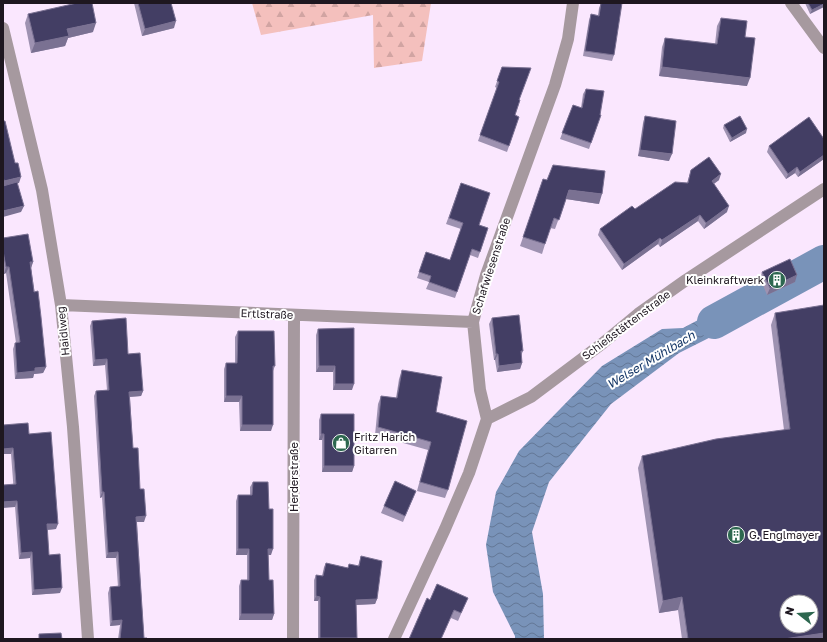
<svg xmlns="http://www.w3.org/2000/svg" width="827" height="642" font-family="'Golos Text',sans-serif">
  <style>
    .forest { fill: url(#forest-firs) }
    .water { fill: url(#water-waves) }
    .lines { fill: none; stroke-linecap: round; stroke-linejoin: round }
    .river { stroke: #7993b9; stroke-width: 34 }
    .minor { stroke: #a6999f; stroke-width: 12 }
    .wall { fill: #9e92b1 }
    .shaded-wall { fill: #7a7192 }
    .building { fill: #433e64; stroke: #7a7192; fill-rule: evenodd }
    .labels { text-anchor: middle; stroke-width: 4; stroke-linejoin: round; paint-order: stroke }
    .street-label { font-size: 11px; fill: #1e1720; stroke: #fff }
    .poi-label { font-size: 11px; fill: #1e1720; stroke: #fff; text-anchor: start }
    .water-label { font-size: 12px; font-style: italic; fill: #143666; stroke: #fff }
  </style>
  <defs>
    <pattern id="forest-firs" width="22" height="20" patternUnits="userSpaceOnUse"><rect width="22" height="20" fill="#f4c0bd"/><path d="M5 1l3.5 6h-7zM16 11l3.5 6h-7z" fill="#d1a4a2"/></pattern>
    <pattern id="water-waves" width="16" height="10" patternUnits="userSpaceOnUse"><rect width="16" height="10" fill="#7993b9"/><path d="M0 5q4-4 8 0t8 0" fill="none" stroke="#637796"/></pattern>
  </defs>
  <rect width="100%" height="100%" fill="#fae7fe"/>
  <path class="forest" d="M252,3H431L422,61L374,68L373,15L261,35Z"/>
  <path class="water" d="M824,248V280L679,353L611,404L549,482L532,532L543,594L544,639H515V636L493,592L486,545L496,492L519,451L602,366L662,329L683,328L751,292L755,299L793,279L796,268Z"/>
  <g class="lines">
    <path class="river" d="M714,322L824,262"/>
    <path class="minor" d="M791,3L824,48
      M3,28L42,190L61,305L73,427L88,639
      M61,305L473,322
      M487,419L531,397L603,343L638,314L686,280L824,189
      M293,639L294,316
      M394,639L445,529L469,473L487,419L480,390L473,322L486,275L555,85L568,39L573,3"/>
  </g>
  <path class="wall" d="M134,3H171L174,28L142,36Z
    M601,3L614,55L612,61L583,56L589,20L591,14L598,15L599,8Z
    M805,3H824L810,14Z
    M28,14L93,32L68,38L65,46L31,53L25,23Z
    M721,18L745,37L747,86L659,76L662,47L665,38L715,44L717,26Z
    M502,67L519,100L515,115L519,117L507,152L478,141L497,88L495,87Z
    M586,89L600,115H601L589,149L560,139L573,105L581,108L583,94Z
    M645,116L669,161L638,156L643,123Z
    M724,125L746,133L730,142L723,128Z
    M824,139V159L798,177L795,173L786,179L767,152L769,146Z
    M691,170L719,180L714,184L727,212L704,229L698,221L660,247L658,244L622,270L598,235L600,229L635,209L687,183Z
    M543,179L599,204L566,199L555,229L550,228L542,254L520,246Z
    M461,183L479,225L488,228L478,258L470,255L455,298L426,289L429,282L417,278L426,252L450,260L461,229L446,224Z
    M3,238L33,262L31,268L46,367L43,373L34,374L33,378L15,379L13,349L15,343H16L6,273L4,274L3,270Z
    M762,272L795,282L767,295L760,278Z
    M775,313L824,639H682L678,610L659,613L638,468L642,456L784,430L771,325Z
    M492,318L523,351L521,356L522,363L520,369L497,372L495,360H494L489,324Z
    M92,321L128,354L143,391L141,396L130,397L133,448L140,489L144,522H137L144,638L147,639H118L120,625L110,626L108,593L110,587H118L116,558H106L102,497L100,498L94,396L96,391L107,390L105,365L93,366L90,326Z
    M318,329L352,390H333V372H316V335Z
    M238,331L275,366L273,371L271,431H240L239,402H224V369L226,363H235V337Z
    M402,370L436,412L448,490L445,498L417,491L428,450L375,435L378,404L381,396L396,398L399,379Z
    M321,414L354,466L352,472H322V440H319V420Z
    M3,425L29,434L56,529L47,530L49,555L60,593L32,595L30,558L19,559L11,454H3Z
    M253,482L269,509L271,555H268L269,580L274,614L272,620H239V586L241,580H247V555H236V501L238,495H250V487Z
    M416,491L403,522L381,513L384,506Z
    M361,556L377,599L375,604L356,605V639H318V601H314V580L316,575L322,576L324,567L326,563L348,568L358,566Z
    M468,598L458,621L451,618L430,600Z"/>
  <path class="shaded-wall" d="M824,4V7L810,14L812,10Z
    M176,21L174,28L142,36L145,29Z
    M96,23L93,32L68,38L65,46L31,53L35,43L67,29Z
    M662,67L750,78L747,86L659,76Z
    M747,129L746,133L730,142L732,138Z
    M640,150L672,154L669,161L638,156Z
    M824,155V159L798,177L800,172Z
    M797,167L795,173L786,179L788,174Z
    M721,174L719,180L709,187L712,181Z
    M21,177L19,183L3,186L4,181Z
    M569,190L602,194L599,204L566,199Z
    M24,206L21,212L3,217V211Z
    M729,206L727,212L704,229L706,223Z
    M700,215L698,221L660,247L662,240Z
    M660,238L658,244L622,270L624,264Z
    M30,262H33L31,268Z
    M6,267H9L6,273L4,274Z
    M797,275L795,282L767,295L770,288Z
    M496,354H498L495,360H494Z
    M107,359L105,365L93,366L95,360Z
    M522,363L520,369L497,372L499,366Z
    M319,366H335L333,372H316Z
    M46,367L43,373L34,374L33,378L15,379L17,373L35,368Z
    M335,384H354L352,390H333Z
    M143,391L141,396L127,397L129,392Z
    M226,396H242L239,402H224Z
    M242,425H273L271,431H240Z
    M321,434H324L322,440H319Z
    M13,448L11,454H3V449Z
    M324,466H354L352,472H322Z
    M102,492H104L102,497L100,498Z
    M17,501L15,507L3,508V502Z
    M146,516L144,522H134L136,517Z
    M47,524H58L56,529L45,530Z
    M238,549H249L247,555H236Z
    M268,549H273L271,555H266Z
    M32,552L30,558L19,559L21,553Z
    M118,552L116,558H106L108,553Z
    M62,588L60,593L32,595L34,590Z
    M316,596L320,597L318,601H314Z
    M682,597L678,610L659,613L663,601Z
    M377,599L375,604L354,605L356,600Z
    M241,614H274L272,620H239Z
    M122,620L120,625L110,626L112,621Z
    M824,633V639H784Z
    M320,638H357L356,639H320Z"/>
  <path class="building" d="M77,3H92L96,23L67,29L69,36L35,43L28,14Z
    M138,3H171L176,21L145,29Z
    M601,3H622L614,55L585,51L591,14L599,16Z
    M808,3H824V4L812,10Z
    M721,18L747,21L745,37L755,38L750,78L662,67L665,38L717,44Z
    M502,67L531,68L519,100H520L515,115L519,117L509,146L480,135L499,82L497,81Z
    M586,89L604,91L600,115H601L591,143L562,133L573,105L582,108Z
    M645,116L676,121L672,154L640,150Z
    M740,116L747,129L732,138L724,125Z
    M809,117L824,139V155L800,172L797,167L788,174L769,146Z
    M3,121H5L15,163H18L21,177L4,181L3,176Z
    M709,157L721,174L712,181L729,206L706,223L700,215L662,240L660,238L624,264L600,229L632,206L635,209L675,182L688,183L691,170Z
    M553,165L605,171L602,194L569,190L559,220L554,218L545,244L523,237L543,179L547,180Z
    M17,182L24,206L3,211V186Z
    M461,183L490,193L479,225L488,228L480,252L472,249L457,292L429,282L431,276L419,272L426,252L450,260L463,223L449,218Z
    M28,234L33,262H30L34,292L38,291L41,317L46,367L35,368V371L17,373L15,343L20,342L9,267H6L3,251V238Z
    M790,259L797,275L770,288L762,272Z
    M824,305V633L784,639H688L682,597L663,601L642,456L716,439L790,429L775,313ZM787,602H811V626H787Z
    M519,315L523,351H521L522,363L499,366L498,354H496L492,318Z
    M126,318L128,354L140,353L143,391L129,392L133,448H138L140,489H144L146,516L136,517L144,638H147V639H120L122,620L112,621L110,587L120,586L118,552L108,553L104,492H102L96,391L109,390L107,359L95,360L92,321Z
    M354,328V384H335V366H319L318,329Z
    M238,331H274L275,366H273V425H242V396H226V363H237Z
    M402,370L442,377L436,412L467,421L448,490L420,482L431,442L378,427L381,396L397,398Z
    M321,414H354V466H324V434H321Z
    M28,423L29,434L51,432L58,524H47L49,555L60,554L62,588L34,590L32,552L21,553L17,501L3,502V485L16,484L13,448L3,449V425Z
    M395,481L416,491L405,516L384,506Z
    M253,482H268L269,509H273V549H268L269,580H273L274,614H241V580H249V549H238V495H252Z
    M361,556L382,561L377,599L356,600L357,638H320V597L316,596V575L323,576L326,563L348,568L349,564L359,566Z
    M437,584L468,598L461,613L454,610L441,639H409L427,598L430,600Z
    M61,633L62,639H39V634Z"/>
  <defs>
    <symbol id="building-disc" viewBox="-11 -11 22 22"><circle r="9.5" fill="#2d674f" stroke="#fff"/><path d="M-4-6H4V6H1V3H-1V6H-4ZM-2.5-4.3h1.7v1.8h-1.7ZM.8-4.3h1.7v1.8H.8ZM-2.5-1h1.7V.8h-1.7ZM.8-1h1.7V.8H.8Z" fill="#fff"/></symbol>
    <symbol id="shop-disc" viewBox="-11 -11 22 22"><circle r="9.5" fill="#2d674f" stroke="#fff"/><path d="M-5-2.5h2.3a2.7 3.5 0 0 1 5.4 0H5L5.5 6h-11ZM-1.5-2.5h3a1.5 2.3 0 0 0-3 0Z" fill="#fff"/></symbol>
  </defs>
  <g fill-rule="evenodd">
    <use href="#building-disc" x="767" y="270" width="20" height="20"/>
    <use href="#shop-disc" x="331" y="433" width="20" height="20"/>
    <use href="#building-disc" x="726" y="525" width="20" height="20"/>
  </g>
  <g class="labels">
    <g class="street-label">
      <text transform="translate(491 266) rotate(-72)" y="4">Schafwiesenstraße</text>
      <text transform="translate(267 314) rotate(2)" y="4">Ertlstraße</text>
      <text transform="translate(626 325) rotate(-37)" y="4">Schießstättenstraße</text>
      <text transform="translate(63 331) rotate(-96)" y="4">Haidlweg</text>
      <text transform="translate(294 477) rotate(-90)" y="4">Herderstraße</text>
    </g>
    <g class="poi-label">
      <text x="764" y="284" text-anchor="end">Kleinkraftwerk</text>
      <text x="354" y="441">Fritz Harich<tspan x="354" dy="13">Gitarren</tspan></text>
      <text x="749" y="539">G. Englmayer</text>
    </g>
    <g class="water-label">
      <text transform="translate(651 360) rotate(-31)" y="4">Welser Mühlbach</text>
    </g>
  </g>
  <rect width="827" height="642" fill="none" stroke="#1e1720" stroke-width="8"/>
  <g transform="translate(799 614) rotate(287)"><circle r="19" fill="#ffffff" stroke="#a5a2a6"/>
  <path d="M0-3L7 15L0 10L-7 15Z" fill="#2d674f"/>
  <text y="-6" font-size="11" font-weight="bold" text-anchor="middle" fill="#1e1720">N</text>
  </g>
</svg>
